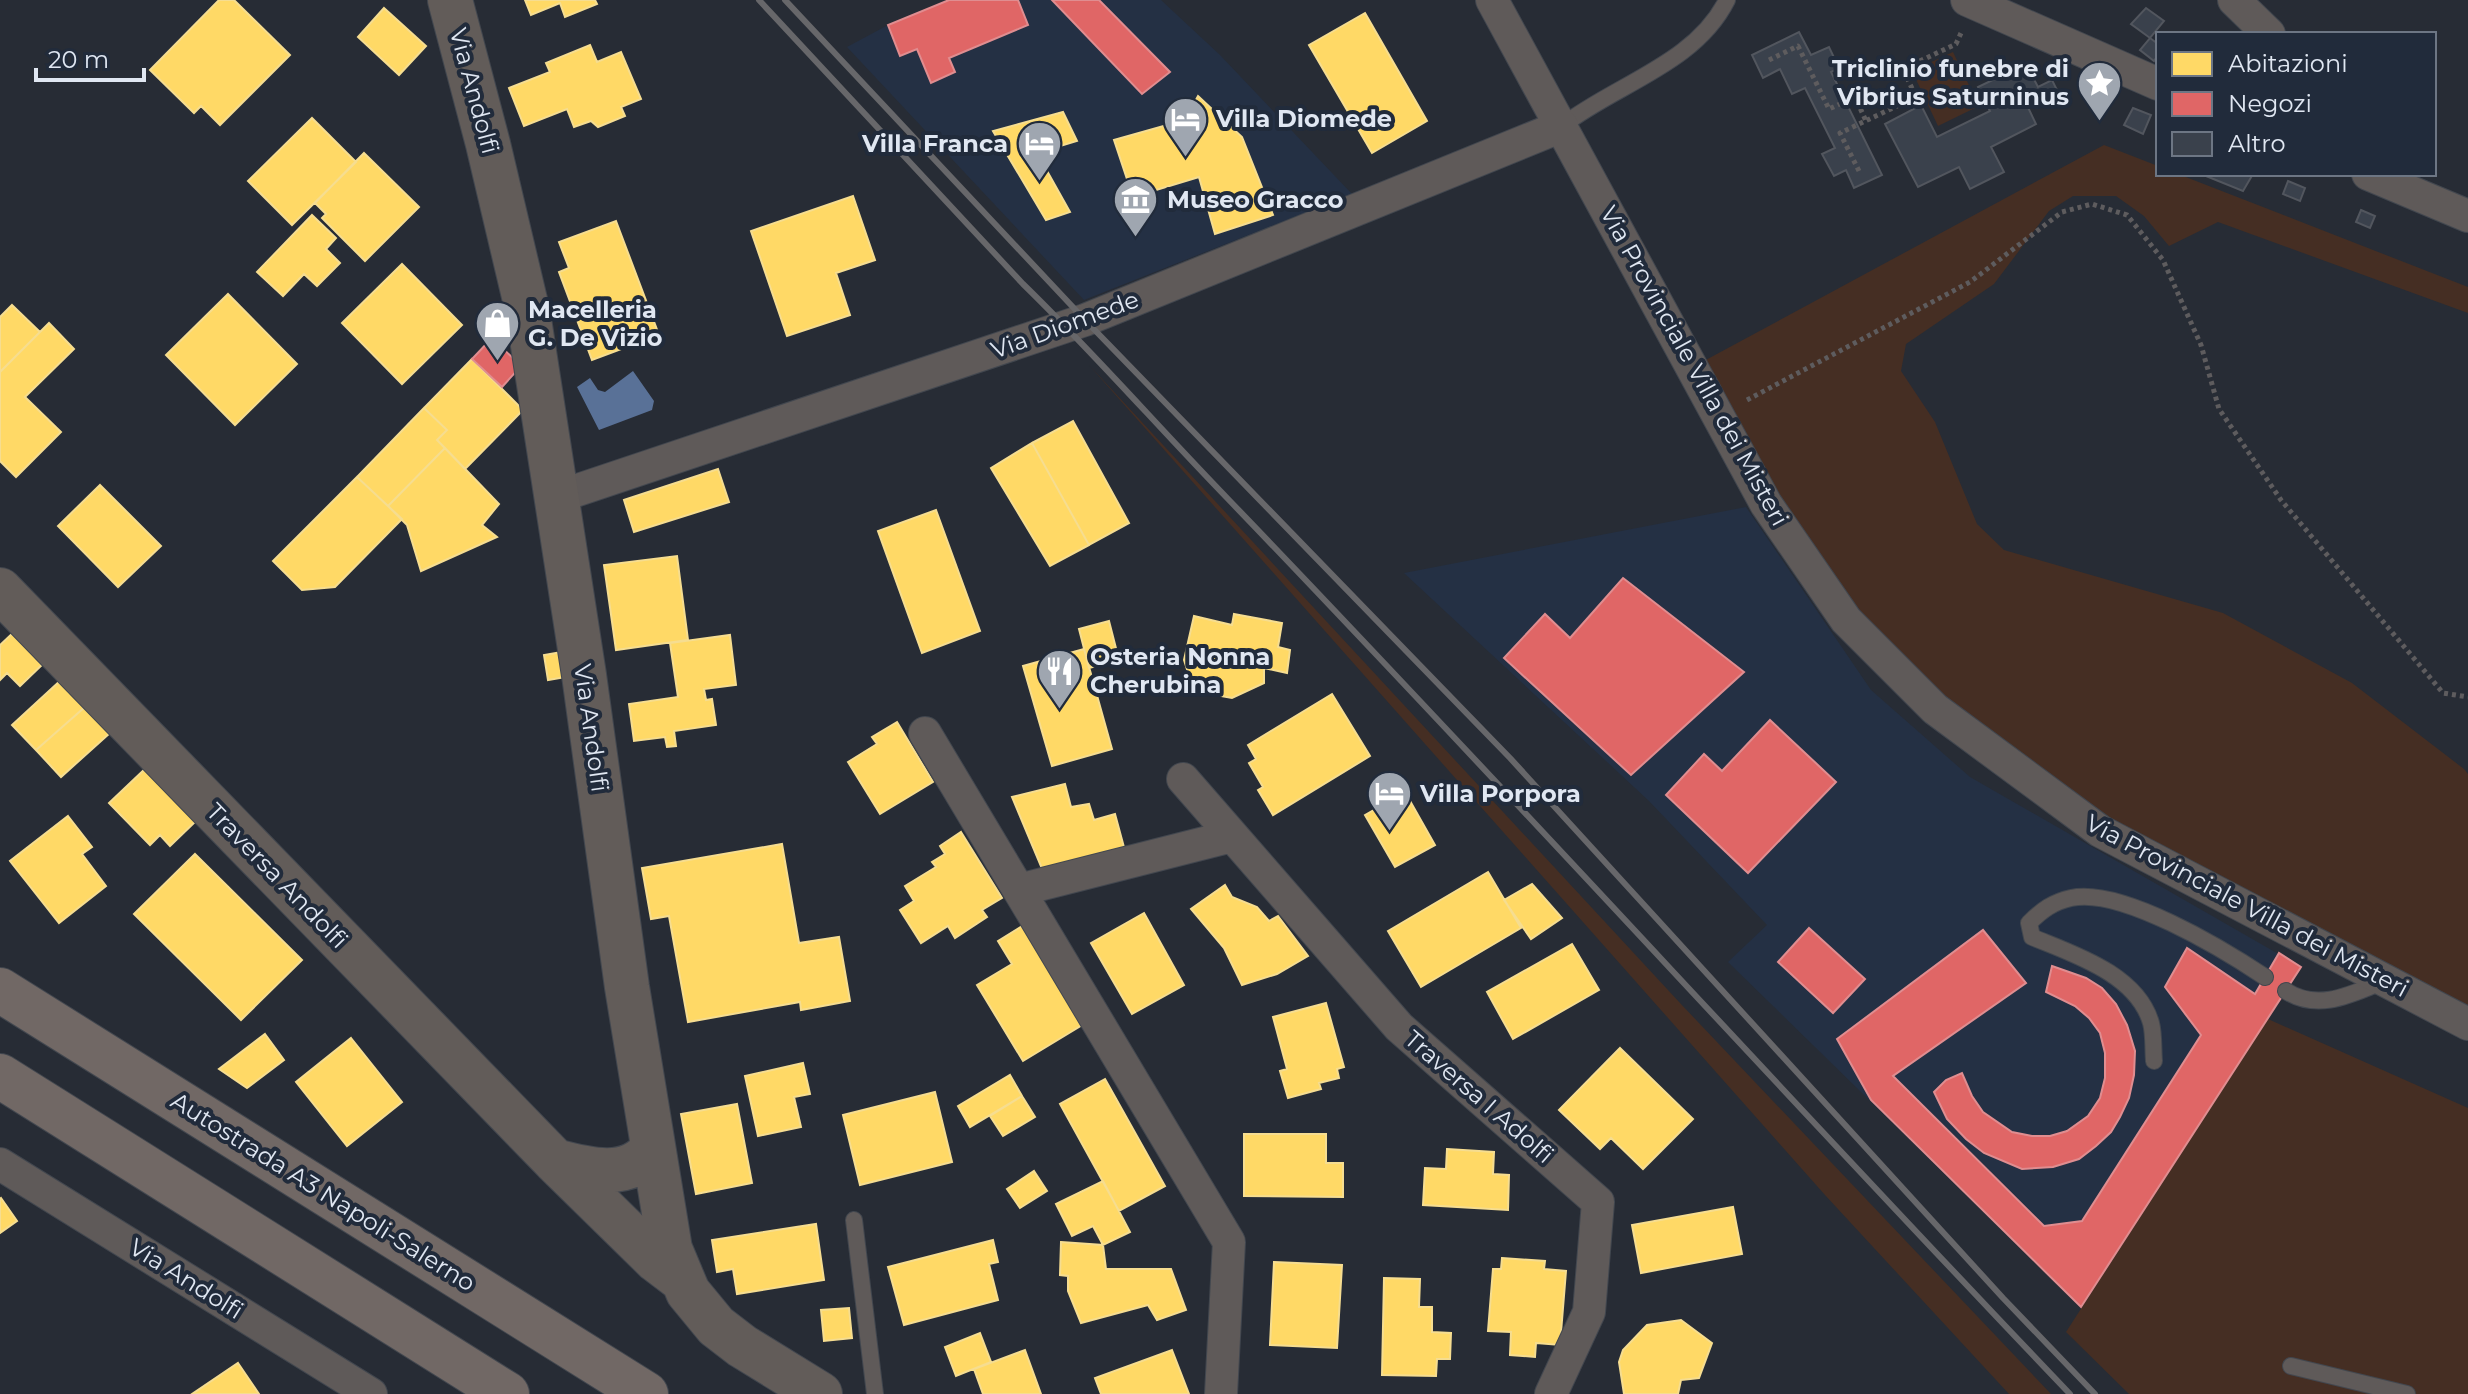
<svg xmlns="http://www.w3.org/2000/svg" width="2468" height="1394" font-family="Montserrat,sans-serif">
  <style>
    .built { fill: #243044 }
    .green { fill: #452e23 }
    .water { fill: #597197 }
    .homes { fill: #ffd966; stroke: #f6dd90; stroke-width: 2 }
    .shops { fill: #e06666; stroke: #e08d90; stroke-width: 2 }
    .building { fill: #3a414c; stroke: #52565e; stroke-width: 2 }
    .lines { fill: none; stroke-linecap: round; stroke-linejoin: round }
    .lane-casing { stroke: #42474f; stroke-width: 18 }
    .street-casing { stroke: #42474f; stroke-width: 34 }
    .secondary-casing { stroke: #42474f; stroke-width: 46 }
    .highway-casing { stroke: #42474f; stroke-width: 46 }
    .path { stroke: #5e5c5e; stroke-width: 5; stroke-dasharray: 4 4; stroke-linecap: butt }
    .lane { stroke: #5f5a59; stroke-width: 16 }
    .street { stroke: #5f5a59; stroke-width: 32 }
    .secondary { stroke: #625c59; stroke-width: 44 }
    .highway { stroke: #716865; stroke-width: 44 }
    .rail { stroke: #67676a; stroke-width: 6 }
    .labels { text-anchor: middle; stroke-width: 8; stroke-linejoin: round; paint-order: stroke }
    .poi-label { font-size: 24px; font-weight: bold; fill: #e0e7f2; stroke: #212b3b; text-anchor: start }
    .street-label { font-size: 24px; fill: #e0e7f2; stroke: #212b3b }
  </style>
  <rect width="100%" height="100%" fill="#272c35"/>
  <path class="built" d="M949,0H1161L1220,55L1352,194L1084,300L847,47L888,25Z
    M1746,507L1871,690L1970,777L2301,967L2081,1307L1728,962L1767,925L1649,801L1404,573Z"/>
  <path class="green" d="M1953,52L1979,106L1938,126L1912,71Z
    M2104,145L2158,166V174H2178L2468,287V313L2218,222L2169,246L2144,216L2116,196H2073L2049,211L1994,284L1906,344L1901,371L1935,422L1977,524L2004,550L2223,613L2352,683L2464,769L2468,774V1009L2187,866L2086,803L1945,700L1862,618L1793,524L1702,362Z
    M1089,365L1680,1003L2051,1394H2009L1825,1195Z
    M2268,1019L2468,1108V1394H2129L2066,1332Z"/>
  <path class="water" d="M633,371L654,401L652,410L599,430L577,387L590,378L598,390L605,392Z"/>
  <path class="homes" d="M219,0H234L290,55L220,125L201,106L194,113L150,70Z
    M525,0H595L597,4L565,17L560,3L531,15Z
    M384,8L426,46L399,75L358,37Z
    M1365,13L1427,121L1372,153L1309,45Z
    M590,45L597,62L621,52L641,99L621,107L625,116L598,127L591,121L574,127L567,109L524,126L509,88L550,72L546,63Z
    M1198,96L1242,137L1273,215L1215,234L1199,177L1133,197L1114,140L1185,120Z
    M1063,112L1077,141L1037,153L1070,212L1046,220L993,131Z
    M312,118L356,162L292,225L248,181Z
    M364,153L419,207L365,261L322,218L326,214L315,203Z
    M853,196L875,260L836,273L850,315L787,336L751,231Z
    M312,215L336,238L326,249L340,263L317,286L304,274L283,296L257,272Z
    M616,221L659,335L592,360L559,272L569,268L559,242Z
    M402,264L462,325L402,384L342,323Z
    M228,294L297,364L235,425L166,355Z
    M12,305L40,332L0,372V317Z
    M49,323L74,349L25,397L61,432L16,477L0,461V372Z
    M472,359L523,410L465,469L437,440L447,430L424,408Z
    M424,408L447,430L437,440L445,448L388,506L357,477Z
    M1073,421L1129,523L1089,545L1032,443Z
    M1032,443L1089,545L1050,566L991,468Z
    M445,448L499,504L482,525L497,537L421,571L407,525L388,506Z
    M718,469L729,502L634,532L624,500Z
    M357,477L402,519L335,587L302,590L273,561Z
    M100,485L161,546L118,587L58,526Z
    M936,510L980,631L922,653L878,531Z
    M677,556L688,640L616,650L604,565Z
    M1234,614L1282,623L1278,647L1290,650L1287,673L1264,668V683L1232,698L1194,691L1184,660L1194,616L1232,625Z
    M1109,621L1119,660L1089,668L1079,629Z
    M15,631L45,662L20,686L7,673L0,680V645Z
    M730,635L736,685L704,689L706,700L712,699L716,725L674,731L676,746L667,747L665,737L634,741L629,704L678,697L670,643Z
    M1084,649L1112,749L1052,766L1023,666Z
    M562,652L566,677L548,680L544,655Z
    M61,680L85,707L36,750L12,725Z
    M1332,694L1370,756L1273,815L1258,790L1263,787L1249,763L1256,759L1248,745Z
    M85,707L110,733L61,777L36,750Z
    M897,722L933,782L880,814L848,762L877,744L872,737Z
    M146,768L197,820L170,846L160,835L150,845L109,803Z
    M1065,784L1071,807L1089,804L1094,820L1115,814L1125,851L1043,871L1012,797Z
    M1405,792L1435,845L1395,867L1365,815Z
    M68,816L92,847L82,854L106,886L59,923L10,861Z
    M961,832L1002,898L982,910L987,917L955,938L948,926L921,943L900,910L914,901L905,886L936,867L932,862L945,854L940,846Z
    M782,844L799,943L839,937L850,1001L801,1010L800,1002L688,1022L669,916L651,919L642,868Z
    M195,854L302,960L241,1020L134,914Z
    M1488,872L1521,928L1421,987L1388,931Z
    M1532,884L1562,918L1531,939L1504,900Z
    M1225,885L1232,897L1257,907L1269,921L1278,916L1308,956L1277,974L1242,985L1224,948L1191,909Z
    M1144,913L1184,985L1132,1014L1091,943Z
    M1024,925L1084,1024L1023,1061L977,985L1012,964L998,941Z
    M1572,944L1599,990L1513,1039L1487,992Z
    M1326,1003L1344,1067L1337,1069L1339,1078L1319,1083L1321,1089L1288,1098L1280,1071L1287,1069L1273,1017Z
    M265,1034L284,1060L247,1088L219,1069Z
    M351,1038L402,1102L347,1146L296,1082Z
    M1620,1048L1693,1119L1643,1169L1611,1138L1600,1149L1559,1110Z
    M803,1063L810,1094L794,1097L801,1127L758,1136L745,1076Z
    M1010,1075L1022,1096L970,1127L958,1106Z
    M1105,1079L1165,1186L1119,1211L1060,1104Z
    M935,1092L952,1162L860,1185L843,1115Z
    M1022,1096L1035,1117L1003,1136L990,1116Z
    M737,1104L752,1183L696,1194L681,1114Z
    M1244,1134H1326V1163H1343V1197L1244,1196Z
    M1447,1149L1494,1152L1493,1174L1509,1175L1508,1210L1423,1205L1425,1168L1446,1169Z
    M1034,1171L1047,1191L1020,1208L1007,1189Z
    M1103,1181L1130,1232L1103,1245L1093,1226L1072,1236L1056,1204Z
    M1,1198L17,1221L0,1233V1199Z
    M1733,1207L1742,1254L1641,1273L1632,1225Z
    M816,1224L824,1280L737,1294L733,1269L717,1272L712,1240Z
    M993,1240L998,1262L989,1264L998,1300L904,1325L888,1267Z
    M1061,1242L1103,1245L1106,1269H1171L1186,1310L1157,1320L1148,1305L1081,1323L1068,1291V1276L1060,1275Z
    M1502,1258L1545,1261L1544,1269L1566,1271L1560,1345L1536,1343L1535,1357L1510,1355L1511,1332L1488,1331L1493,1269H1501Z
    M1274,1262L1342,1265L1337,1348L1270,1345Z
    M1384,1278L1420,1279L1419,1307H1432V1332L1451,1333L1450,1359H1437L1436,1376L1382,1375Z
    M849,1308L852,1338L824,1341L821,1310Z
    M1681,1320L1712,1343L1699,1378L1681,1380L1678,1394H1624L1619,1362L1623,1350L1647,1325Z
    M980,1333L991,1362L956,1376L945,1347Z
    M1025,1350L1041,1394H983L974,1369Z
    M1172,1350L1189,1394H1101L1095,1378Z
    M238,1363L259,1394H192Z"/>
  <path class="shops" d="M949,0H1018L1028,25L949,58L955,72L931,83L917,49L900,56L888,25Z
    M1052,0H1099L1170,72L1142,94Z
    M492,338L521,366L502,387L472,359Z
    M1623,578L1744,672L1631,775L1504,658L1545,614L1570,638Z
    M1770,720L1836,782L1748,873L1666,795L1704,754L1722,771Z
    M1809,928L1865,979L1833,1013L1778,962Z
    M1983,930L2026,983L1893,1076L2044,1226L2082,1221L2201,1035L2165,987L2187,948L2255,994L2279,953L2301,967L2081,1307L1871,1100L1837,1039Z
    M2052,966L2086,978L2102,988L2116,1004L2127,1025L2135,1051L2134,1075L2129,1098L2120,1117L2111,1132L2096,1146L2079,1159L2053,1167L2022,1169L1984,1153L1966,1139L1947,1119L1934,1092L1946,1080L1962,1073L1972,1096L1983,1112L2012,1132L2032,1136H2050L2067,1131L2088,1116L2100,1098L2105,1078V1053L2100,1033L2089,1018L2075,1006L2046,992Z"/>
  <path class="building" d="M2146,8L2164,21L2150,38L2131,24Z
    M1799,32L1811,55L1829,47L1839,68L1831,72L1882,175L1854,188L1846,170L1834,176L1822,154L1835,148L1805,88L1792,94L1780,69L1763,78L1752,55Z
    M2150,38L2158,44V55L2154,61L2140,50Z
    M2026,64L2038,87L2052,80L2060,96L2043,105L2036,91L2023,97L2036,124L1991,147L2004,172L1970,189L1959,167L1918,187L1885,124L1921,105L1937,137L1990,111L1978,87Z
    M2133,108L2151,115L2143,134L2124,125Z
    M2201,174H2253L2243,191Z
    M2288,181L2305,188L2300,201L2283,194Z
    M2361,210L2375,216L2370,228L2356,222Z"/>
  <g class="lines">
    <defs>
      <path id="lane" d="M1562,126C1616,84 1695,64 1727,0
        M2286,991C2318,1012 2352,994 2384,981
        M2154,1061C2153,1049 2154,1034 2151,1023C2137,974 2073,954 2032,937L2029,923C2042,910 2053,902 2071,898C2121,887 2223,949 2265,977
        M854,1220L875,1394
        M2291,1366L2407,1394"/>
      <path id="street" d="M1492,0L1766,504L1846,620L1935,709L2100,831L2468,1024
        M1967,0L2158,84
        M2234,0L2269,34
        M2368,174L2468,216
        M557,497L1085,320L1562,126
        M925,733L1229,1242L1221,1394
        M1183,779L1399,1027L1598,1202L1589,1312L1551,1394
        M1019,890L1232,836
        M0,1164L371,1394"/>
      <path id="secondary" d="M450,0L488,144L528,313L584,675L627,987L670,1249L688,1292L716,1326L742,1346L820,1394
        M0,590L555,1161L656,1260L681,1279
        M555,1161C588,1170 630,1181 653,1148"/>
      <path id="highway" d="M0,990L646,1394
        M0,1076L507,1394"/>
    </defs>
    <use href="#lane" class="lane-casing"/>
    <use href="#street" class="street-casing"/>
    <use href="#secondary" class="secondary-casing"/>
    <use href="#highway" class="highway-casing"/>
    <path class="path" d="M1769,60L1798,46L1829,109L1855,97L1866,121
      M1859,171L1840,133L1916,97L1903,69L1956,44L1961,33
      M1747,400L1970,282L2062,212L2092,204L2127,215L2163,260L2201,345L2219,409L2281,500L2443,693L2468,697"/>
    <use href="#lane" class="lane"/>
    <use href="#street" class="street"/>
    <use href="#secondary" class="secondary"/>
    <use href="#highway" class="highway"/>
    <path class="rail" d="M759,0L1023,284C1094,353 1160,429 1229,500C1513,795 1787,1098 2070,1394
      M785,0L1085,320L1510,758L2003,1298L2095,1394"/>
  </g>
  <defs>
    <symbol id="sight-pin" viewBox="-11 -11 22 30"><path d="M0 17L-7.5 6A9.5 9.5 0 1 1 7.5 6Z" fill="#9fa6b0" stroke="#212b3b"/><path d="M0-6L1.8-2.2L6-1.7L2.9 1.2L3.7 5.4L0 3.3L-3.7 5.4L-2.9 1.2L-6-1.7L-1.8-2.2Z" fill="#fff"/></symbol>
    <symbol id="hotel-pin" viewBox="-11 -11 22 30"><path d="M0 17L-7.5 6A9.5 9.5 0 1 1 7.5 6Z" fill="#9fa6b0" stroke="#212b3b"/><path d="M-6-4.5h1.5V1H6V5H4.5V3h-9V5H-6ZM-4 0a1.8 1.8 0 1 1 3.6 0ZM.5 0V-2.5h3Q6-2.5 6 0Z" fill="#fff"/></symbol>
    <symbol id="museum-pin" viewBox="-11 -11 22 30"><path d="M0 17L-7.5 6A9.5 9.5 0 1 1 7.5 6Z" fill="#9fa6b0" stroke="#212b3b"/><path d="M0-6L6-3V-2H-6V-3ZM-5-1h2V3h-2ZM-1-1h2V3h-2ZM3-1h2V3H3ZM-6 4H6V6H-6Z" fill="#fff"/></symbol>
    <symbol id="shop-pin" viewBox="-11 -11 22 30"><path d="M0 17L-7.5 6A9.5 9.5 0 1 1 7.5 6Z" fill="#9fa6b0" stroke="#212b3b"/><path d="M-5-2.5h2.3a2.7 3.5 0 0 1 5.4 0H5L5.5 6h-11ZM-1.5-2.5h3a1.5 2.3 0 0 0-3 0Z" fill="#fff"/></symbol>
    <symbol id="restaurant-pin" viewBox="-11 -11 22 30"><path d="M0 17L-7.5 6A9.5 9.5 0 1 1 7.5 6Z" fill="#9fa6b0" stroke="#212b3b"/><path d="M-5-6h1v4h1v-4h1v4h1v-4h1v5L-1.5 .5V6h-2V.5L-5-1ZM5-6V6H3V1.5H1.5Q1.5-4 5-6Z" fill="#fff"/></symbol>
  </defs>
  <g fill-rule="evenodd">
    <use href="#sight-pin" x="2074" y="58" width="51" height="69"/>
    <use href="#hotel-pin" x="1160" y="94" width="51" height="69"/>
    <use href="#hotel-pin" x="1014" y="118" width="51" height="69"/>
    <use href="#museum-pin" x="1110" y="174" width="51" height="69"/>
    <use href="#shop-pin" x="472" y="298" width="51" height="69"/>
    <use href="#restaurant-pin" x="1034" y="646" width="51" height="69"/>
    <use href="#hotel-pin" x="1364" y="768" width="51" height="69"/>
  </g>
  <g class="labels">
    <g class="poi-label">
      <text x="2069" y="77" text-anchor="end">Triclinio funebre di<tspan x="2069" dy="28">Vibrius Saturninus</tspan></text>
      <text x="1216" y="127">Villa Diomede</text>
      <text x="1008" y="152" text-anchor="end">Villa Franca</text>
      <text x="1167" y="208">Museo Gracco</text>
      <text x="528" y="318">Macelleria<tspan x="528" dy="28">G. De Vizio</tspan></text>
      <text x="1090" y="665">Osteria Nonna<tspan x="1090" dy="28">Cherubina</tspan></text>
      <text x="1420" y="802">Villa Porpora</text>
    </g>
    <g class="street-label">
      <text transform="translate(474 91) rotate(75)" y="8">Via Andolfi</text>
      <text transform="translate(1065 325) rotate(-20)" y="8">Via Diomede</text>
      <text transform="translate(1694 366) rotate(61)" y="8">Via Provinciale Villa dei Misteri</text>
      <text transform="translate(591 728) rotate(82)" y="8">Via Andolfi</text>
      <text transform="translate(277 876) rotate(46)" y="8">Traversa Andolfi</text>
      <text transform="translate(2247 906) rotate(28)" y="8">Via Provinciale Villa dei Misteri</text>
      <text transform="translate(1479 1097) rotate(41)" y="8">Traversa I Adolfi</text>
      <text transform="translate(323 1192) rotate(32)" y="8">Autostrada A3 Napoli-Salerno</text>
      <text transform="translate(186 1279) rotate(32)" y="8">Via Andolfi</text>
    </g>
  </g>
  <rect x="2156" y="32" width="280" height="144" fill="#212b3b" stroke="#6d7684" stroke-width="2"/>
  <rect x="2172" y="52" width="40" height="24" fill="#ffd966" stroke="#6d7684" stroke-width="2"/>
  <text x="2228" y="72" font-size="24" fill="#e0e7f2">Abitazioni</text>
  <rect x="2172" y="92" width="40" height="24" fill="#e06666" stroke="#6d7684" stroke-width="2"/>
  <text x="2228" y="112" font-size="24" fill="#e0e7f2">Negozi</text>
  <rect x="2172" y="132" width="40" height="24" fill="#3a414c" stroke="#6d7684" stroke-width="2"/>
  <text x="2228" y="152" font-size="24" fill="#e0e7f2">Altro</text>
  <path d="M36 68v12h108v-12" fill="none" stroke="#e0e7f2" stroke-width="4"/>
  <text x="48" y="68" font-size="24" fill="#e0e7f2" stroke="#212b3b" stroke-width="6" paint-order="stroke">20 m</text>
</svg>
